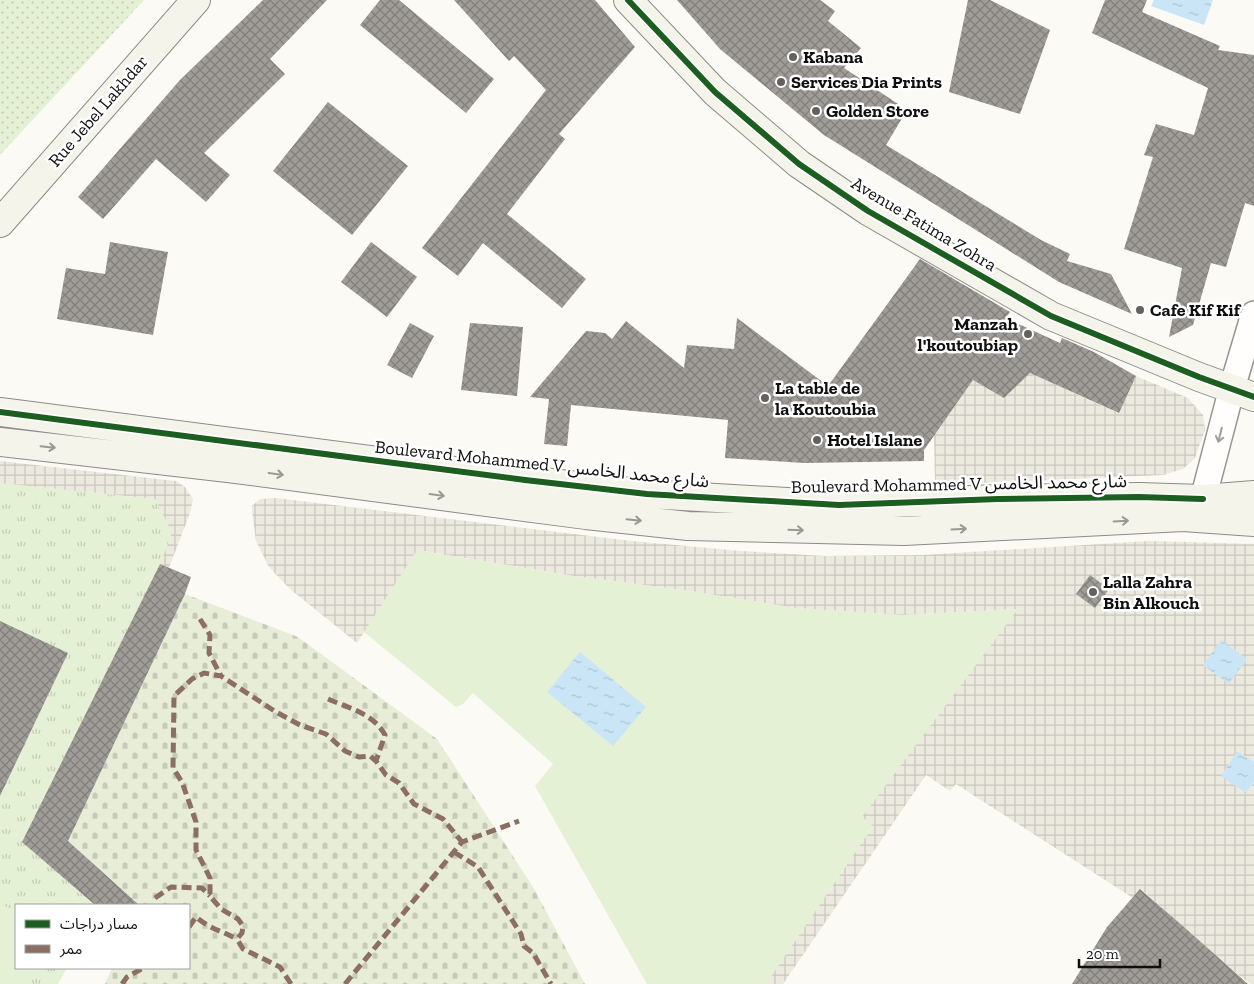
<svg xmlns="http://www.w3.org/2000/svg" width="1254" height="984" font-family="'Zilla Slab','Noto Sans Arabic',serif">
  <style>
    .grass { fill: url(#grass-tufts) }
    .cemetery { fill: url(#cemetery-stones) }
    .park { fill: #e5f1d4 }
    .garden { fill: url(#garden-dots) }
    .plaza { fill: url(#plaza-grid) }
    .water { fill: url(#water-ripples) }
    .building { fill: url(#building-cross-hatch) }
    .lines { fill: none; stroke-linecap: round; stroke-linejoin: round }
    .street-casing { stroke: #969592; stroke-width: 28 }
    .secondary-casing { stroke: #8c8b89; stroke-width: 30 }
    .street { stroke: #fffefd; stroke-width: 25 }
    .secondary { stroke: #f5f4eb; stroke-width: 28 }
    .quiet { stroke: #8d6e63; stroke-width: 5; stroke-dasharray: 10 5; stroke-linecap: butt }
    .cycleway-casing { stroke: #fff; stroke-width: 9 }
    .cycleway { stroke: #1b5e20; stroke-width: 6 }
    .oneway { stroke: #9f9e9e }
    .oneway2 { stroke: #999893 }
    .poi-dot { fill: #62615f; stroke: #fff; stroke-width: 2 }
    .labels { text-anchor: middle; stroke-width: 5; stroke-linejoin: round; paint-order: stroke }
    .poi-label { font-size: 18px; font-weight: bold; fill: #0f0f0f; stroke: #fff; text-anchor: start }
    .street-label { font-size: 18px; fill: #0f0f0f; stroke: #fff }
  </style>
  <defs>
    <pattern id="grass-tufts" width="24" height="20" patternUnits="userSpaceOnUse" patternTransform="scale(1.25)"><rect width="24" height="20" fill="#e5f1d4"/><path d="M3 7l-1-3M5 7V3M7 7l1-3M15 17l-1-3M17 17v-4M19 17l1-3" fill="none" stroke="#c3cdb5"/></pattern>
    <pattern id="cemetery-stones" width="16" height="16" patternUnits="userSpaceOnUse" patternTransform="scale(1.25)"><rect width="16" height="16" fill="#e8edd8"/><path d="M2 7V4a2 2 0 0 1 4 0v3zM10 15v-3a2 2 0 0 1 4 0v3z" fill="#c6cab8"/></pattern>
    <pattern id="garden-dots" width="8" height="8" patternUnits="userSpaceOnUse" patternTransform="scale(1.25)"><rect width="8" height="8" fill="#e5f1d4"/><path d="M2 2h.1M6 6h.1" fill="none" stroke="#c3cdb5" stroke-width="1.8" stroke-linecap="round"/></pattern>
    <pattern id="plaza-grid" width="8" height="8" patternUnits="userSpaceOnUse" patternTransform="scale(1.25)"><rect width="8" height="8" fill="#ece9df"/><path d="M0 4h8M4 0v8" fill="none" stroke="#c9c7be"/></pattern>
    <pattern id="water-ripples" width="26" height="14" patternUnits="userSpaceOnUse" patternTransform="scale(1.25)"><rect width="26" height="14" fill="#cae6f6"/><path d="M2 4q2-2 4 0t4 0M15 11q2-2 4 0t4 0" fill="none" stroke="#acc4d2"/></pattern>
    <pattern id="building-cross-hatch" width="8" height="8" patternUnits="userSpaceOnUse" patternTransform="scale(1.25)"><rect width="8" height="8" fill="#a09d99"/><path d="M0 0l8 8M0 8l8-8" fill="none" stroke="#817e7b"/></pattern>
  </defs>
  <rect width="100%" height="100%" fill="#fcfaf4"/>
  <path class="grass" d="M0,483L155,499L172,533L160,564L22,842L95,905H16V968H67L58,984H0Z"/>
  <path class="cemetery" d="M185,594L298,637L437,739L533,887L585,984H105L112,968H189V905H138L68,841Z"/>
  <path class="park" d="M416,550L574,576L684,590L796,608L902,615L1019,609L863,817L873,826L766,984H647L535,786L553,764L473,693L463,704L456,707L364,632Z
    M0,904L16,911V968H33L26,984H0Z"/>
  <path class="garden" d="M0,0H144L0,155Z"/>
  <path class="plaza" d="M1030,373L1118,413L1136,376L1188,398L1203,415L1205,430L1195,458L1183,469L1163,475L935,485L934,435L973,380Z
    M0,461L176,481L185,487L193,499L190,513L169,568L160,564L172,533L155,499L0,483Z
    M276,498L632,541L741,551L825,556L922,555L1149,541L1254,544V762L1237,751L1246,793L1254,782V984H1250L1230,968L1141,889L1133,898L956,784L950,791L926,775L783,984H766L873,826L862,817L1018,609L902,615L796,608L684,590L574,576L417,550L357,643L290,589L269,567L256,541L252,511V506L260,499Z"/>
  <path class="water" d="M1154,0H1213L1204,25L1151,6Z
    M1221,640L1247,659L1229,684L1203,665Z
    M580,652L646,707L613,746L547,692Z
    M1237,751L1254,762V782L1246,793L1221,776Z"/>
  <path class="building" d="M263,0H327L270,59L285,74L204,153L230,175L206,202L156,159L103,219L78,197L180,80Z
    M380,0H399L494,79L466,113L360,25Z
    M454,0H595L635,47L559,134L565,139L507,214L586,279L562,308L483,243L458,276L422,248L546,90L514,56L509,61Z
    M677,0H820L835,11L828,21L861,48L844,68L907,110L886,145L1041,240L1070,254L1067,261L1111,274L1132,314L1059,282L824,135L720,49Z
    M968,0H990L1050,30L1020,114L949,92Z
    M1105,0H1147L1142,12L1220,46L1218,50L1254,55V206L1245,203L1226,267L1211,263L1193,325L1169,337L1182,268L1124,249L1153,157L1144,155L1156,124L1194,135L1208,88L1092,33Z
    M328,102L408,166L352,235L273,171Z
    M110,242L168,252L153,335L57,319L66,268L105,274Z
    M371,242L417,277L387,317L341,282Z
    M920,259L1010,312L1006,318L1060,343L1062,338L1094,352L1136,376L1119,413L1030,373L1004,398L973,380L924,450V461L804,463L725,458L728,420L571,405L567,446L544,444L549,399L530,397L586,331L605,333L612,339L626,321L684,368L687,345L734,349L737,318L828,386Z
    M410,323L434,336L412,378L387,365Z
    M470,323L523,327L517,396L461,390Z
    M160,564L191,577L185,594L68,841L139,905H95L22,842Z
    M1090,575L1109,589L1095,608L1076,594Z
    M0,621L68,653L0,796Z
    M1140,889L1184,927L1248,984H1072L1107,927Z"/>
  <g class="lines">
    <defs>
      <path id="street" d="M1203,499L1232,388L1254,314"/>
      <path id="secondary" d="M628,0L715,92L799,164L868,211L1051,316L1199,377L1254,397
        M0,223L196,0
        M0,412L525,480L647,494L839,505L998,499L1139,497L1203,499L1254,495
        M0,442L228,468L586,515L688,526L904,531L1183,517L1254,522"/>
    </defs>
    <use href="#street" class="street-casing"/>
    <use href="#secondary" class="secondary-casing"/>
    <use href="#street" class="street"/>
    <use href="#secondary" class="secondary"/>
    <path class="quiet" d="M200,619L210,635L209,653L221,676
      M328,699C349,708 374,714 385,735L376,761
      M454,852L478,867L521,934L524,946L533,953L551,984
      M155,898L171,887L202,888L210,896
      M189,927L196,917C210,929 222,931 237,939
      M122,984L127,977L143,968
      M291,984L280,967L243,949L237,939L242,933L243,926L238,919L221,909L210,896V878L196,850V822L182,782L173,768L174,696L192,679L204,673L221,676L276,712L300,725L326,734L345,751L359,757L370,756L376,761L386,775L399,783L414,804L443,819L462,842
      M345,984L462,842L519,821"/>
    <defs>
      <path id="cycleway" d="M628,0L715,92L799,164L868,211L1051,316L1199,377L1254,397
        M0,412L525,480L647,494L839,505L998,499L1139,497L1203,499"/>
    </defs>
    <use href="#cycleway" class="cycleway-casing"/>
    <use href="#cycleway" class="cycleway"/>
  </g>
  <defs><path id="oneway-shaft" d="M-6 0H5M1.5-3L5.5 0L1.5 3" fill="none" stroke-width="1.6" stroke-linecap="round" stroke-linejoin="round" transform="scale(1.25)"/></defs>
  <use class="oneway" href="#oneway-shaft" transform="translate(1220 435) rotate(104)"/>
  <g class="oneway2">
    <use href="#oneway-shaft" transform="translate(48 447) rotate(6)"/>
    <use href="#oneway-shaft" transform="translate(276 474) rotate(8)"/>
    <use href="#oneway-shaft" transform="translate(437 495) rotate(8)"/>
    <use href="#oneway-shaft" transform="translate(634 520) rotate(6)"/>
    <use href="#oneway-shaft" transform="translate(1121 521) rotate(-3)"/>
    <use href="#oneway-shaft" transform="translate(959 529) rotate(-3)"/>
    <use href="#oneway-shaft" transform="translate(796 530) rotate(2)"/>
  </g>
  <g class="poi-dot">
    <circle cx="793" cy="57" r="5"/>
    <circle cx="781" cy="82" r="5"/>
    <circle cx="816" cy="111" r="5"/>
    <circle cx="1140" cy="310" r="5"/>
    <circle cx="1028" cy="334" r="5"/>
    <circle cx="765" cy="398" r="5"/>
    <circle cx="817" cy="440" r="5"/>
    <circle cx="1093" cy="592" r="5"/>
  </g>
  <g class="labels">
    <g class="poi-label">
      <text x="803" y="63">Kabana</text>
      <text x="791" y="88">Services Dia Prints</text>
      <text x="826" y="117">Golden Store</text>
      <text x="1150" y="316">Cafe Kif Kif</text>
      <text x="1018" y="330" text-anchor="end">Manzah<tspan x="1018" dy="21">l'koutoubiap</tspan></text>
      <text x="775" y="394">La table de<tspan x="775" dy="21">la Koutoubia</tspan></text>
      <text x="827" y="446">Hotel Islane</text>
      <text x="1103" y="588">Lalla Zahra<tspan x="1103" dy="21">Bin Alkouch</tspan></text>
    </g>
    <g class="street-label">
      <text transform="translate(98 111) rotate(-49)" y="6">Rue Jebel Lakhdar</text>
      <text transform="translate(924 224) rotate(31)" y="6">Avenue Fatima Zohra</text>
      <text transform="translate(542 464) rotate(6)" y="6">Boulevard Mohammed V شارع محمد الخامس</text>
      <text transform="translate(959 484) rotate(-1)" y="6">Boulevard Mohammed V شارع محمد الخامس</text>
    </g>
  </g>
  <rect x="15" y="904" width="175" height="65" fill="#ffffff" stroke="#9f9f9f"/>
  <rect x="25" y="920" width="25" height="8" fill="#1b5e20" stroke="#9f9f9f"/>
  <text x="60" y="929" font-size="15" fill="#0f0f0f">مسار دراجات</text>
  <rect x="25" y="945" width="25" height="8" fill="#8d6e63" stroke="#9f9f9f"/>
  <text x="60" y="954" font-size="15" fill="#0f0f0f">ممر</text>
  <path d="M1079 959v8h81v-8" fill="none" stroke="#0f0f0f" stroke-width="2.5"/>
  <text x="1086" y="959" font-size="15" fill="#0f0f0f" stroke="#ffffff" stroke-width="4" paint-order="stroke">20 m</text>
</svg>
